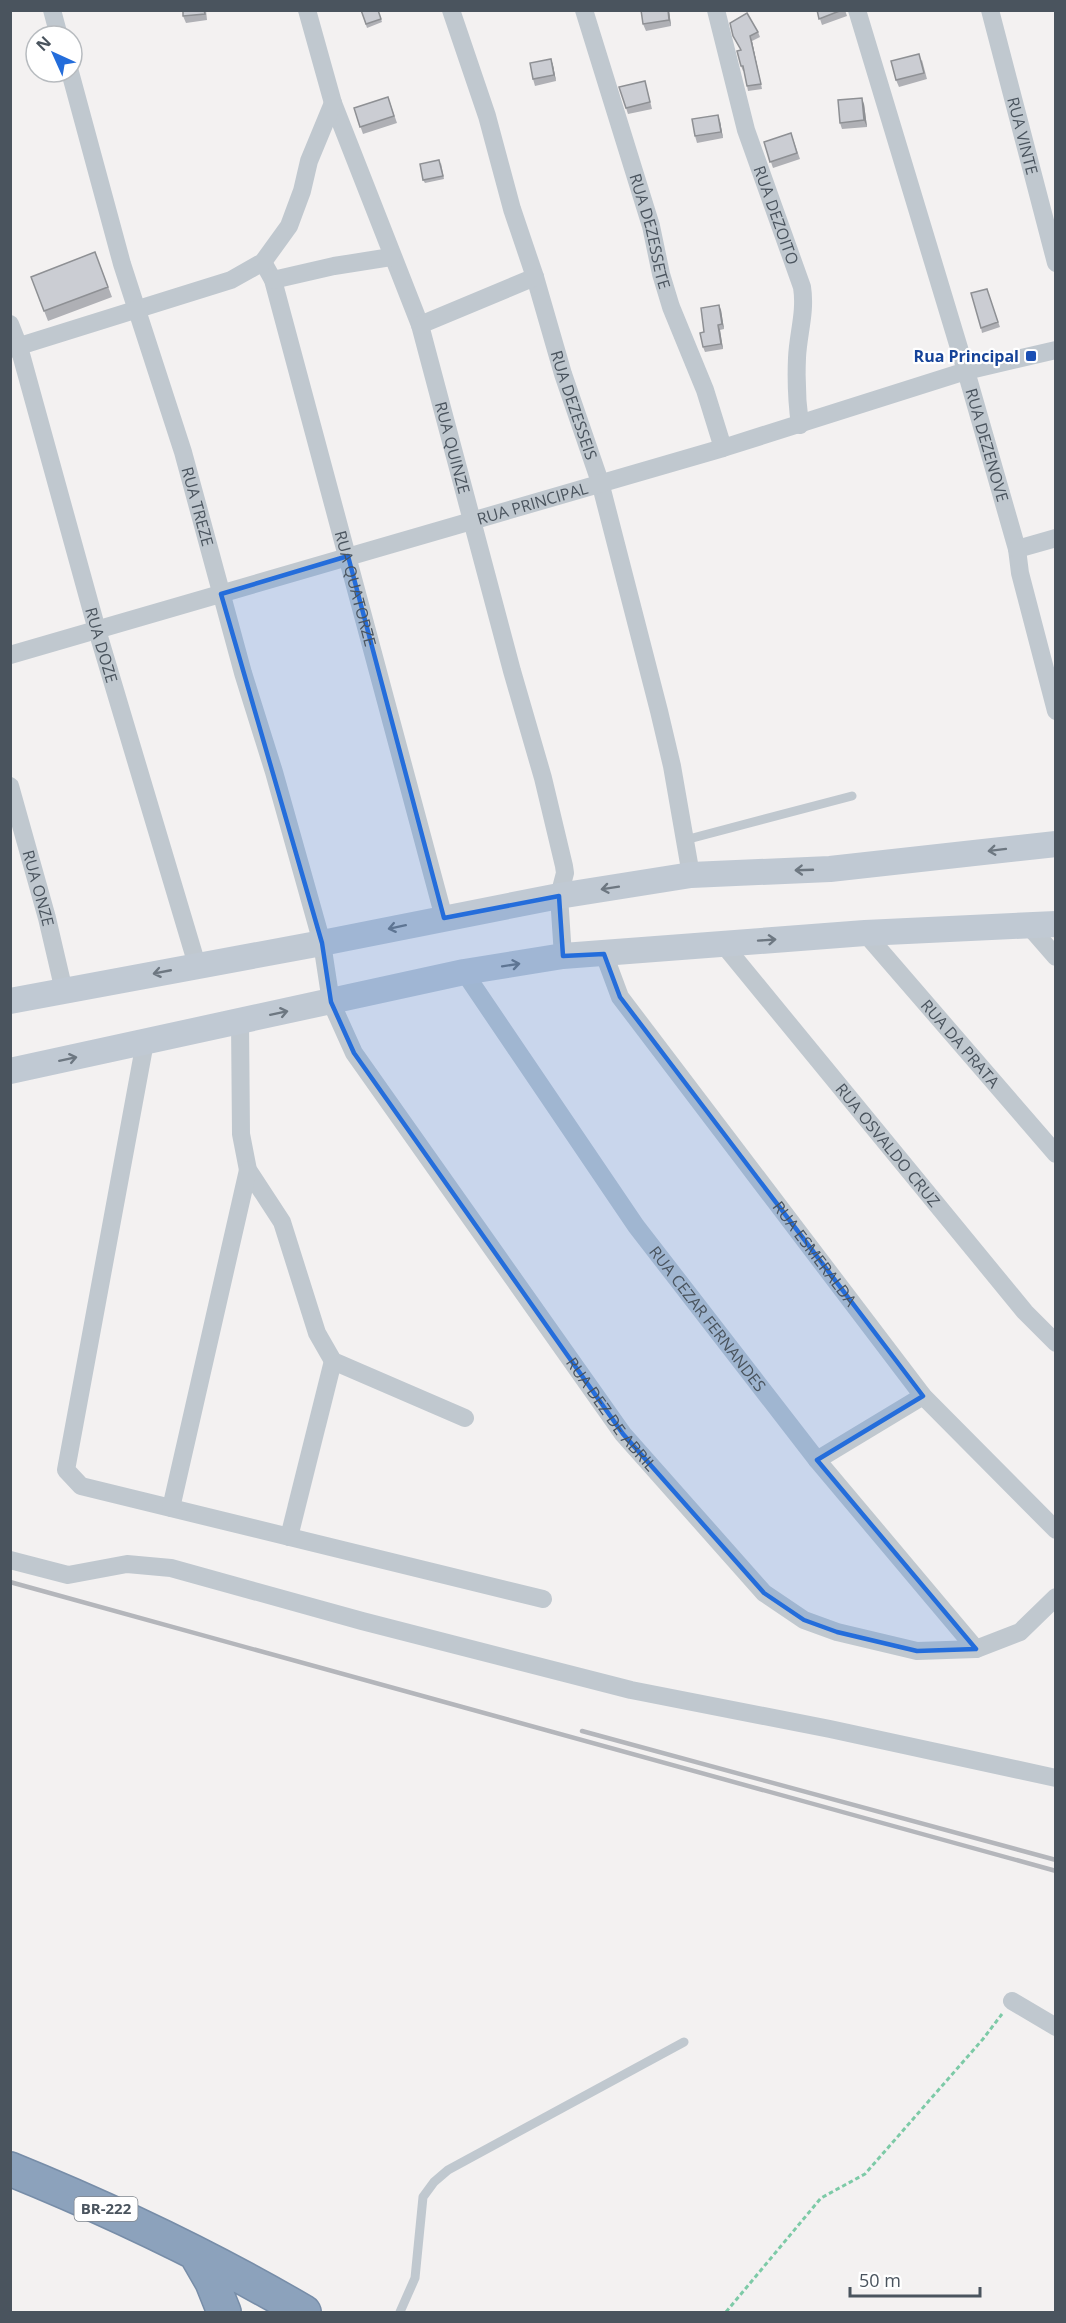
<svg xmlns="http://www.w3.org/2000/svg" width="1066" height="2323" font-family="'Open Sans',sans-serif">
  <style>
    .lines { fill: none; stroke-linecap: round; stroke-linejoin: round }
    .highway-casing { stroke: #778da8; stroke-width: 36 }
    .path { stroke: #7dcaa7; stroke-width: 3; stroke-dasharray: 4.5 3; stroke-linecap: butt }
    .lane { stroke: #c0c8cf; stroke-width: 9 }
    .street { stroke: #c0c8cf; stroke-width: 18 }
    .secondary { stroke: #c0c9d3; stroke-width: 26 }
    .highway { stroke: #8ca2bc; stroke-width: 33 }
    .rail { stroke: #b4b6bb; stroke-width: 4.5 }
    .wall { fill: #afb0b5 }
    .shaded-wall { fill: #8e9094 }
    .building { fill: #cbcdd3; stroke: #8e9094; stroke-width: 1.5 }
    .oneway { stroke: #6d7781 }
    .marked { fill: #246ddb; fill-opacity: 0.2; stroke: #246ddb; stroke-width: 4.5; stroke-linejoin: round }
    .transit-dot { fill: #1a4fb4; stroke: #fff; stroke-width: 2 }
    .labels { text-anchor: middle; stroke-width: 4.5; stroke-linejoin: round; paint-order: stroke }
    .shield { fill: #fff; stroke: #80878e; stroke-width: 1.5 }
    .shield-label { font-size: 15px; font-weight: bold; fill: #4a545e }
    .street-label { font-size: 16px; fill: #4a545e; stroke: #fff }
    .transit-label { font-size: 16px; font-weight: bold; fill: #164399; stroke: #fff; text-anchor: end }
  </style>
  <rect width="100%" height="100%" fill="#f3f1f1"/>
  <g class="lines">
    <defs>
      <path id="highway" d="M10,2169C111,2210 210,2257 304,2312
        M197,2256L212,2282L224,2312"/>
    </defs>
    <use href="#highway" class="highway-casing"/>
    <path class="path" d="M726,2312L821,2198L865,2174L983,2039L1002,2014"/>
    <path class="lane" d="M685,840L852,796
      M400,2312L415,2278L423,2197L434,2182L448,2170L684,2042"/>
    <g class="street">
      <path d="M52,10L59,36"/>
      <path id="s1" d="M307,10L333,103L420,325L512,671L543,778L564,866L565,873L559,896L563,956"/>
      <path id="s2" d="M451,10L487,116L512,209L535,277L563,374L600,482L659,711L672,766L691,875"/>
      <path id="s3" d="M584,10L651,226L661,274L671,307L705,390L723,448"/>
      <path id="s4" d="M716,10L746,130L802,287C806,312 798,334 797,358C796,381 797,403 800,425"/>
      <path id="s5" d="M857,10L966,371L1017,549L1020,573L1056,711"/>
      <path id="s6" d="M990,10L1056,263"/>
      <path id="s7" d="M70,72L122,264L183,452L243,673L274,772L322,943L331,1002L354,1053L623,1434L764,1593L804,1620L837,1632L917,1651L976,1649L1020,1632L1056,1597"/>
      <path id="s8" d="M263,262L273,280L444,918"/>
      <path d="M273,280L334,266L391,257"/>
      <path id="s9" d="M10,324L19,347L97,630L197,965"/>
      <path d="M420,325L535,277"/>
      <path d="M10,349L231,280L263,262L289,226L302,191L309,161L333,103"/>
      <path d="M1017,549L1056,538"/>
      <path id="s10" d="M10,655L723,448L966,371L1056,350"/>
      <path id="s11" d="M10,786L47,918L64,991"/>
      <path d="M1029,926L1056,957"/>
      <path id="s12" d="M865,933L1056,1154"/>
      <path id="s13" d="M723,944L1025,1312L1056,1343"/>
      <path id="s14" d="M604,954L620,997L923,1396L1056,1530"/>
      <path id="s15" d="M464,972L636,1226L817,1460L976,1649"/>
      <path d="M240,1022L241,1134L248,1170L282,1222L317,1333L333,1361L465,1418"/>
      <path d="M145,1042L66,1470L81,1486L543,1599"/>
      <path d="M817,1460L923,1396"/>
      <path d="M171,1508L248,1170"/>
      <path d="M289,1537L333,1361"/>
      <path d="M10,1560L68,1575L127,1564L171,1568L362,1621L631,1690L830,1729L1056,1778"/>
      <path d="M1012,2001L1056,2027"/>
    </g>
    <path class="secondary" d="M10,1001L322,943L559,896L691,875L830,869L1056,844
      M10,1071L464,972L563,956L865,933L1056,924"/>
    <use href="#highway" class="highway"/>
    <path class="rail" d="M10,1582L1056,1871
      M582,1731L1056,1860"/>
  </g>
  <path class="wall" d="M206,10L207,20L186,23L183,16Z
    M361,10H378L382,22L367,28Z
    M669,10L671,26L646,31L643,24Z
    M817,10H845L847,16L822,25Z
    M758,32L760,37L752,41L762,89L748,91L744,71H743L741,66V50L733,36Z
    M551,59L553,65L556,81L535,86L533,79Z
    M922,60L927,79L899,87L896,80Z
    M645,81L652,109L628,114L619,87Z
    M388,97L397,123L363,134L354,108Z
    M864,104L867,127L842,129L840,123Z
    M720,121L723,138L697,143L695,136Z
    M791,133L800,159L773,168L764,142Z
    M441,163L444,179L425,183L423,180Z
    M95,252L112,297L48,321L31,277Z
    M987,290L1000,327L982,333L981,328Z
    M721,310L724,329L720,330L723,349L705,352L703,347L704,332Z"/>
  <path class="shaded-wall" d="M668,10H669L671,26L669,20Z
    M750,36L752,41L762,89L761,84Z
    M551,59L553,65L556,81L554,75Z
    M862,98L864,104L867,127L864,120Z
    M718,115L720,121L723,138L721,132Z
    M719,305L721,310L724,329L722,324Z
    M718,325L720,330L723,349L721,344Z"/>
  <path class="building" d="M183,10H204L205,14L183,16Z
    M361,10H378L381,19L366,24Z
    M641,10H668L669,20L643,24Z
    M817,10H842L819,19Z
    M747,13L758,32L750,36L761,84L747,86L743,66H741L737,51L741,50L740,48L733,36L730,23Z
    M919,54L924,73L896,80L891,61Z
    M551,59L554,75L533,79L530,63Z
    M645,81L650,102L626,108L619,87Z
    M388,97L394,116L360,127L354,108Z
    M862,98L864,120L840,123L838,100Z
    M718,115L721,132L695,136L692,119Z
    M791,133L797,153L770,162L764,142Z
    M439,160L443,176L423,180L420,164Z
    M95,252L108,287L44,311L31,277Z
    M987,289L998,322L981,328L971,293Z
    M719,305L722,324L718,325L721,344L703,347L700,333L704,332L701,308Z"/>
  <defs><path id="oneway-shaft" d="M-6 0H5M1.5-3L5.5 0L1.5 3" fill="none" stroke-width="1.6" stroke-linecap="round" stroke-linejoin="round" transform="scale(1.5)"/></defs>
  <g class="oneway">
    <use href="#oneway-shaft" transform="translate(997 850) rotate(173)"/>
    <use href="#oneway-shaft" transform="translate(804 870) rotate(178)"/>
    <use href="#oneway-shaft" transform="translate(610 888) rotate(171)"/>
    <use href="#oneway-shaft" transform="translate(397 927) rotate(168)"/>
    <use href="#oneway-shaft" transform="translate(767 940) rotate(-4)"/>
    <use href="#oneway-shaft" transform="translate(511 965) rotate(-9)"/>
    <use href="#oneway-shaft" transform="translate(162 972) rotate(169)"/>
    <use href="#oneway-shaft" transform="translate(279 1013) rotate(-12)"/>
    <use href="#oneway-shaft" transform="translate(68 1059) rotate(-12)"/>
  </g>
  <path class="marked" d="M348,556L444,918L559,896L563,956L604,954L620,997L923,1396L817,1460L976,1649L917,1651L837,1632L804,1620L764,1593L623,1434L354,1053L331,1002L322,943L221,594Z"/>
  <rect class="transit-dot" x="1025" y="350" width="12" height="12" rx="3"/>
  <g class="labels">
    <rect class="shield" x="74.5" y="2197" width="63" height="24" rx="4.5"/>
    <g class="shield-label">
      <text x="106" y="2214">BR-222</text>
    </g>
    <g class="street-label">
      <text dy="6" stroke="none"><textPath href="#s6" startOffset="130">RUA VINTE</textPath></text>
      <text dy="6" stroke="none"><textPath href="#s4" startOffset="214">RUA DEZOITO</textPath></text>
      <text dy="6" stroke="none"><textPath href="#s3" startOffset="231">RUA DEZESSETE</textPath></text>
      <text dy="6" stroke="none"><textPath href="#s2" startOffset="414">RUA DEZESSEIS</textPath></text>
      <text dy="6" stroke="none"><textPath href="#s5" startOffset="454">RUA DEZENOVE</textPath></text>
      <text dy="6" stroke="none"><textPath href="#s1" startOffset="462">RUA QUINZE</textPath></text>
      <text dy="6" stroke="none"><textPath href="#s10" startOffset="544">RUA PRINCIPAL</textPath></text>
      <text dy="6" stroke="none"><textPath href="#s7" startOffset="453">RUA TREZE</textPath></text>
      <text dy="6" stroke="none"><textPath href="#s8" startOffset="340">RUA QUATORZE</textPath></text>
      <text dy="6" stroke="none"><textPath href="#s9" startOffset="334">RUA DOZE</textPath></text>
      <text dy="6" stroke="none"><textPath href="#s11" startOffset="106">RUA ONZE</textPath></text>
      <text dy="6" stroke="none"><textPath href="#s12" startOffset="146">RUA DA PRATA</textPath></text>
      <text dy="6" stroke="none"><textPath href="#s13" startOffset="260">RUA OSVALDO CRUZ</textPath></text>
      <text dy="6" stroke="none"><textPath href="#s14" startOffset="368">RUA ESMERALDA</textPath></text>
      <text dy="6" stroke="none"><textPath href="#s15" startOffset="424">RUA CEZAR FERNANDES</textPath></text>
      <text dy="6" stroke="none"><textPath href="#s7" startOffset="1466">RUA DEZ DE ABRIL</textPath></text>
    </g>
    <g class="transit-label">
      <text x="1019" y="362">Rua Principal</text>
    </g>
  </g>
  <rect width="1066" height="2323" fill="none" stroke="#4a545e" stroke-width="24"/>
  <g transform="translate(54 54) rotate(315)"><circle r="28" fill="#ffffff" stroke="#b7bbbf" stroke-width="1.5"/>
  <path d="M0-4.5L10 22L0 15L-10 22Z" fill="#246ddb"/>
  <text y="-9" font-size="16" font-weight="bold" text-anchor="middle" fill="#4a545e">N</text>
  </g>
  <path d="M850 2287v9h130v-9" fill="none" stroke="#4a545e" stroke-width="3"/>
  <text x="859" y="2287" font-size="18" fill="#4a545e" stroke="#ffffff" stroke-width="4.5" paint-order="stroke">50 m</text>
</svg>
